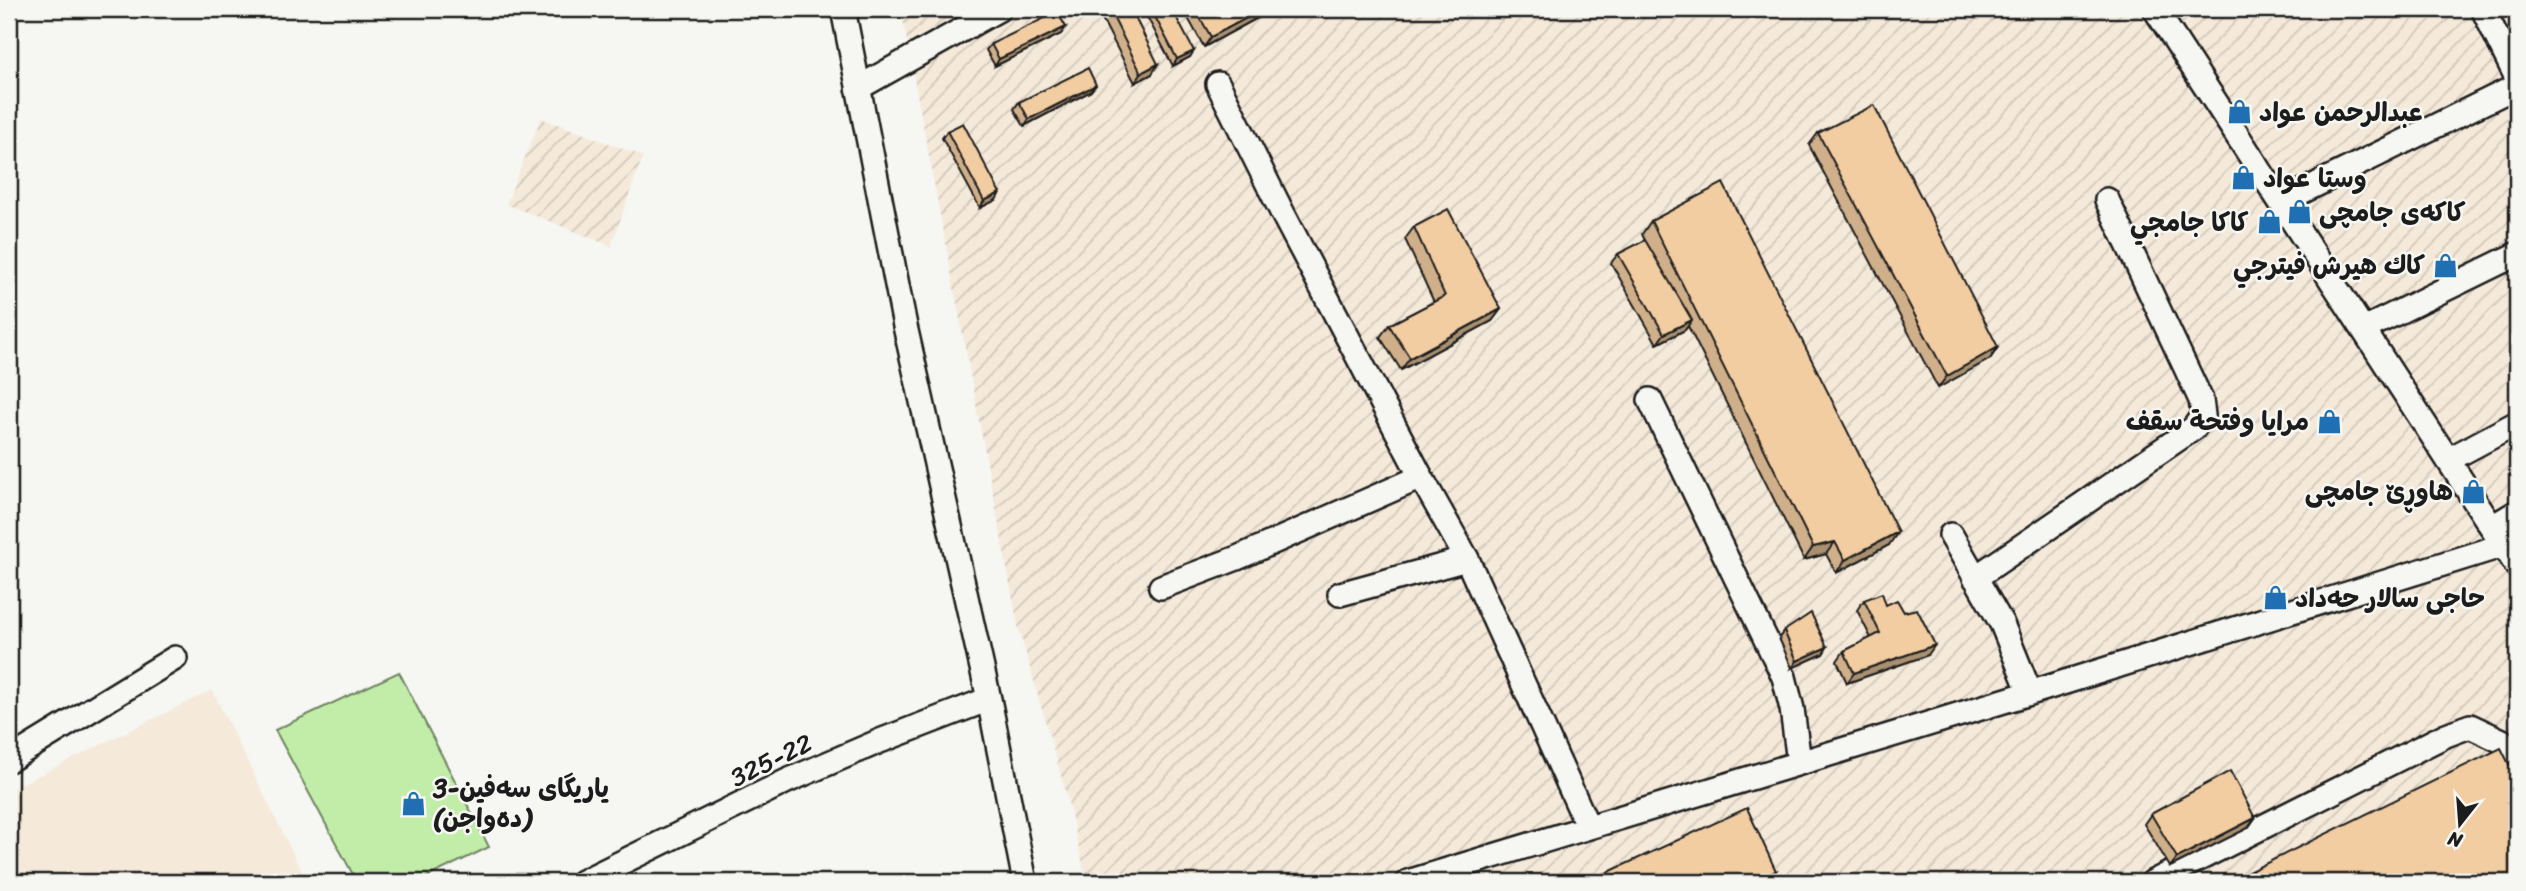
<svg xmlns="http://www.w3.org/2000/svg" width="2526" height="891" font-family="Sriracha,'Playpen Sans Arabic',sans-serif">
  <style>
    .built { fill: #f5eada }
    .industrial { fill: url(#industrial-furrows) }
    .green { fill: #c2eda9; stroke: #6f8462; stroke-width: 2 }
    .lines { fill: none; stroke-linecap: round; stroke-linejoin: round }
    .minor-casing { stroke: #1c1c1c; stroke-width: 28 }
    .minor { stroke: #f6f6f2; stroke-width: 23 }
    .wall { fill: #d0b08b; stroke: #1c1c1c; stroke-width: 2 }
    .shaded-wall { fill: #a99071; stroke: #1c1c1c; stroke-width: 2 }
    .building { fill: #f2cda2; stroke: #1c1c1c; stroke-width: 2 }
    .labels { text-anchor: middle; stroke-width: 5; stroke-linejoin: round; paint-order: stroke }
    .poi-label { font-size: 26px; font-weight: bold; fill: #1c1c1c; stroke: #f6f6f2; text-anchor: start }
    .street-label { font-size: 26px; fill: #1c1c1c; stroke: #f6f6f2 }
  </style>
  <defs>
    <pattern id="industrial-furrows" width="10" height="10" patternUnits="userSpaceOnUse" patternTransform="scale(1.75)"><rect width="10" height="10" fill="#f5eada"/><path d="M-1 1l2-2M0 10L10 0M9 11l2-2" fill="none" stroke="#d1c8ba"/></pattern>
  </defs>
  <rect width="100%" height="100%" fill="#f6f6f2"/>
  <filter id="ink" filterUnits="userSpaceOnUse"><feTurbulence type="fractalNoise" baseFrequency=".0143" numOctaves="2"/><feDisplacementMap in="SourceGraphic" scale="14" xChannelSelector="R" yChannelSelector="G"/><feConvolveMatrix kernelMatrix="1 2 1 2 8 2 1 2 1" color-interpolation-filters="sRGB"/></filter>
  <g filter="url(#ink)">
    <path class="built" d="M212,690L307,882H9V790Z"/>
    <path class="industrial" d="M901,9H2517V882H1087L1066,793L1018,626Z
      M541,118L643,156L611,246L506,204Z"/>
    <path class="green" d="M399,672L489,847L417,882H357L275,730Z"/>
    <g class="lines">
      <defs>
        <path id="minor" d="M843,9L905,326L989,699L1025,882
          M2155,9L2517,566
          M2483,9L2517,78
          M1218,84L1283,214L1421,477L1467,559L1588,827
          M858,88L999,9
          M2281,202L2517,86
          M2364,329L2517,254
          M1650,400L1784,677L1792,709L1799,762
          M2448,460L2517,423
          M2492,527L2517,512
          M1951,535L2002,624L2030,693
          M1975,578L2194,428L2203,415L2201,400L2107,200
          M1161,587L1237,558L1421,477
          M1340,594L1467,559
          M9,760L175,658
          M582,882L787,781L880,741L989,699
          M1408,882L2030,693L2504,545
          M2153,882L2446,735L2470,726L2502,741L2517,759"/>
      </defs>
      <use href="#minor" class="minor-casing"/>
      <use href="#minor" class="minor"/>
    </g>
    <path class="wall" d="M1097,9H1131L1152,74L1135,83Z
      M1143,9H1172L1190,57L1173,66Z
      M1183,9H1274L1204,47Z
      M1066,27L1061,34L995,66L986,50L991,44Z
      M1091,91L1024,126L1014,109L1019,102Z
      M947,131L996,200L980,208L942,138Z
      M1818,133L1998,347L1990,359L1938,388L1809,145Z
      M1651,221L1889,545L1836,573L1826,554L1804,560L1688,326L1685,330L1657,344L1611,263L1618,254L1646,243L1642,234Z
      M1414,227L1501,309L1492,321L1401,370L1380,337L1389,325L1434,302L1405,239Z
      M1864,600L1886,605L1928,655L1847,683L1837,661L1844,651L1871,638L1857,610Z
      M1784,631L1827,647L1823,654L1792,668L1779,638Z
      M2151,814L2255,818L2248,828L2170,867L2144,824Z
      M1600,876L1770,880L1776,882H1596Z"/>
    <path class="shaded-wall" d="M1263,9H1274L1204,47L1211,37Z
      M1066,27L1061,34L995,66L999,59Z
      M1194,51L1190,57L1173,66L1177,59Z
      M1158,64L1152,74L1135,83L1141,73Z
      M1096,85L1091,91L1024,126L1029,119Z
      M1000,193L996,200L980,208L984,201Z
      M1501,309L1492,321L1401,370L1410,358Z
      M1692,320L1685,330L1657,344L1664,334Z
      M1998,347L1990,359L1938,388L1947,376Z
      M1898,532L1889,545L1836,573L1845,560Z
      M1835,542L1826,554L1804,560L1813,547Z
      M1935,645L1928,655L1847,683L1854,673Z
      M1827,647L1823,654L1792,668L1797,661Z
      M2255,818L2248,828L2170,867L2177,858Z
      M1776,871L1768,882H1752Z"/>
    <path class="building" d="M1109,9H1131L1158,64L1141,73Z
      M1151,9H1172L1194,51L1177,59Z
      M1195,9H1263L1211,37Z
      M1057,12L1066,27L999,59L991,44Z
      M1088,68L1096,85L1029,119L1019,102Z
      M1874,105L1998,347L1947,376L1818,133Z
      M963,123L1000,193L984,201L947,131Z
      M1723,183L1898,532L1845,560L1835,542L1813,547L1651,221Z
      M1448,209L1501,309L1410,358L1389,325L1445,296L1414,227Z
      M1645,240L1692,320L1664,334L1618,254Z
      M1882,593L1886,605L1897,600L1904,612L1917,609L1935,645L1854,673L1844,651L1880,633L1864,600Z
      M1811,613L1827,647L1797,661L1784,631Z
      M2501,748L2517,780V882H2228Z
      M2230,771L2255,818L2177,858L2151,814Z
      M1747,808L1776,871L1752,882H1604L1600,876Z
      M1774,878L1776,882H1764Z"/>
  </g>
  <defs>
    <symbol id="shop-bare" viewBox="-9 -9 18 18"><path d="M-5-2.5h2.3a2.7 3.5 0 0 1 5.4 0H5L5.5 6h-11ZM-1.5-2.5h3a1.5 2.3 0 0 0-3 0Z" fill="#1f6fb2" stroke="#f6f6f2" stroke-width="2.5" paint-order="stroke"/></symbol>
  </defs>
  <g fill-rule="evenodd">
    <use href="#shop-bare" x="2222" y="94" width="35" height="35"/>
    <use href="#shop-bare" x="2226" y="160" width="35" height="35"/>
    <use href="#shop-bare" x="2282" y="194" width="35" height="35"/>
    <use href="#shop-bare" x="2252" y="204" width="35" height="35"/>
    <use href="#shop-bare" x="2428" y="248" width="35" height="35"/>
    <use href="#shop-bare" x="2312" y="404" width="35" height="35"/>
    <use href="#shop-bare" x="2456" y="474" width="35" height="35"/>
    <use href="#shop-bare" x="2258" y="580" width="35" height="35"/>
    <use href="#shop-bare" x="396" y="786" width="35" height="35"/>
  </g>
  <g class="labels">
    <g class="poi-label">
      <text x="2259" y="121">عبدالرحمن عواد</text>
      <text x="2263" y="187">وستا عواد</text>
      <text x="2319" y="221">کاکەی جامچی</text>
      <text x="2249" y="231" text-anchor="end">كاكا جامجي</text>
      <text x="2425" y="274" text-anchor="end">كاك هيرش فيترجي</text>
      <text x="2309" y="430" text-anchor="end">مرايا وفتحة سقف</text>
      <text x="2453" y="500" text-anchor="end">هاوڕێ جامچی</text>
      <text x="2295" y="607">حاجی سالار حەداد</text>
      <text x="433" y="797">یاریگای سەفین-3<tspan x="433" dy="30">(دەواجن)</tspan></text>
    </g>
    <g class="street-label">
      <text transform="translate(771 760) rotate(-26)" y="9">325-22</text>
    </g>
  </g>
  <rect width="2526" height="891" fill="none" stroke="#f6f6f2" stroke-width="35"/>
  <rect x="18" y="18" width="2491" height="856" fill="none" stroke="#1c1c1c" stroke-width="2.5" filter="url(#ink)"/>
  <g transform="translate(2460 824) rotate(197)" stroke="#f6f6f2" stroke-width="5" paint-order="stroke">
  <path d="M0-5L12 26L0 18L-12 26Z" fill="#1c1c1c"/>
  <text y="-10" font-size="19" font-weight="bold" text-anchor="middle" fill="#1c1c1c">N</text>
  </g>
</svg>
